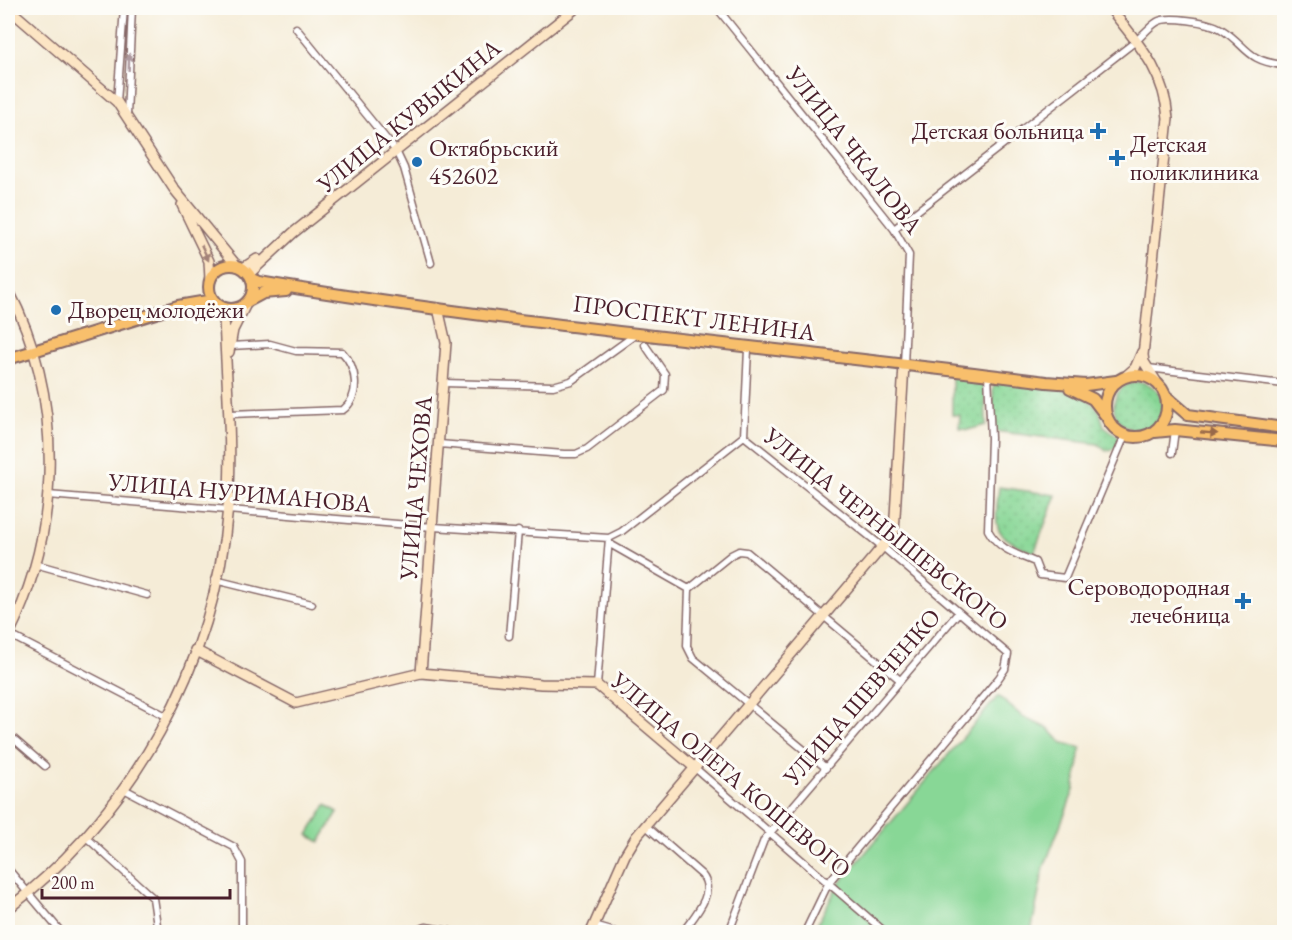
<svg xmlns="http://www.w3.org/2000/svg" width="1292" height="940" font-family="'EB Garamond',serif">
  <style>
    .grass { fill: url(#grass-dots); stroke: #697b60; stroke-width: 1.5 }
    .garden { fill: #88d796; stroke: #697b60; stroke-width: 1.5 }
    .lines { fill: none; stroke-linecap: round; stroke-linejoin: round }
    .street-casing { stroke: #866767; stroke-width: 9 }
    .secondary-casing { stroke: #866767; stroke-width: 12 }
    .primary-casing { stroke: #866767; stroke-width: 14 }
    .street { stroke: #fff; stroke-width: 6 }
    .secondary { stroke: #fce5c4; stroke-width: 9 }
    .primary { stroke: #f8bf6c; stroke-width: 10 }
    .oneway { fill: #ae9aa0 }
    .oneway2 { fill: #a38278 }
    .oneway3 { fill: #986748 }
    .poi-dot { fill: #1f6fb2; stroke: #fdfcf7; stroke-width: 2 }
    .labels { text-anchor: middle; stroke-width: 6; stroke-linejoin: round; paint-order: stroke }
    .street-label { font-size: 24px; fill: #4a1f2b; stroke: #fdfcf7 }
    .poi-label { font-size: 24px; fill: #4a1f2b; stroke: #fdfcf7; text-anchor: start }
  </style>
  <defs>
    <pattern id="grass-dots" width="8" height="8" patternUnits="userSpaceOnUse" patternTransform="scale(1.5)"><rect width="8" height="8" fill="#88d796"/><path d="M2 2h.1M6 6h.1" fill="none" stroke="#77b881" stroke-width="1.8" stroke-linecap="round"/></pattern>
  </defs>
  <rect width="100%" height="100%" fill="#fdfcf7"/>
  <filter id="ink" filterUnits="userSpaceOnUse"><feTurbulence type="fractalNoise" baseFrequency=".0167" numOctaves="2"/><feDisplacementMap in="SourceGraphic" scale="12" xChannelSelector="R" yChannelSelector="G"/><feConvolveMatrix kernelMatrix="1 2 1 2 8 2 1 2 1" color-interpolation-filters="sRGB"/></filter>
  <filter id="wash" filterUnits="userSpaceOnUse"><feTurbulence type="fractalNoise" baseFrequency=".008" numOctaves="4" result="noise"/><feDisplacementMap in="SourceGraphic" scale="24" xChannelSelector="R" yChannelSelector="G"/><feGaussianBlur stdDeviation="1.35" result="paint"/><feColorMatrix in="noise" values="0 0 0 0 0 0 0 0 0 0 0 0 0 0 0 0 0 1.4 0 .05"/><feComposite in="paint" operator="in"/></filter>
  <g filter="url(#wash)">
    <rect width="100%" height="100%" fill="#f5ecd7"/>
    <path class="grass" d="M952,375L981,379L985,389L986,425L968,430L959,428L960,415H952Z
      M996,381L1072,391L1087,398L1099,410L1104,426L1119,437L1116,448L1106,451L1098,444L994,431L993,389Z
      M1114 406a24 24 0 1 1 48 0a24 24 0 1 1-48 0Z
      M999,487L1056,495L1034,553C992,534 994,531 999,487Z"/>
    <path class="garden" d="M998,696L1023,717L1049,729L1061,742L1081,748L1074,790L1044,867L1031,932H813L838,885Z
      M326,805L338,812L320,842L308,835Z"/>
  </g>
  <g filter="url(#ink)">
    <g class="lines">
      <defs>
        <path id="street" d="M717,8L894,229L909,255L904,365
          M296,28L396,151L404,168L431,263
          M117,102L124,8
          M127,115L132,8
          M894,229L1136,41C1143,35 1149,27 1157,22C1167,15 1210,22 1221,29C1248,46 1245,61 1284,65
          M1148,368L1284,384
          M988,375L991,438L988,530C998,549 1016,554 1035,562L1040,575L1065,578L1125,435
          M444,383L553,386L571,381L635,335
          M230,414L343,410C361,396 357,367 342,352L296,351L270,344L230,346
          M744,436L884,548L1008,654L1005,669L998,679L829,882L805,932
          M744,436L748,349
          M439,444L564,454H576L587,449L664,390L665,374L645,345
          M1172,453L1175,430
          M48,495L433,527L609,538L621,532L744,436
          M610,544L689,589
          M35,564L147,595
          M215,580L312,604
          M8,634L168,717
          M509,636L518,531
          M597,685L609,538
          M8,734L45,766
          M695,768L885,932
          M826,768L693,658L687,646L689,589L731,555L739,551L747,552L900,680
          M124,789L234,847L242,862V932
          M646,826L702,875C717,893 693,917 683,932
          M86,837L153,898L158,932
          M8,869L61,932
          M594,926L615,932
          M411,932L426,927L455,932
          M729,932L764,840L958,613"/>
        <path id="secondary" d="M8,8L117,102L174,189L237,266
          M1110,8C1139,45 1164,70 1168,118L1143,355L1144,362L1156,381
          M182,205L209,261L210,280
          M243,268L257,259
          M249,274L293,233L576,8
          M8,289C64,396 62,528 8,636
          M229,352L233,330L246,304
          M1127,375L1135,368L1142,352
          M195,650L296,703L421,673L541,684L597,685L695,768
          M421,673L446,343L438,308
          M8,909C133,812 215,666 228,507C233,443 226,380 224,316L219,306
          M591,932L625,855L636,837L894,533L904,365"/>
        <path id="primary" d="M209 287a22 22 0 1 1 44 0a22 22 0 1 1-44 0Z
          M252,279L259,282C520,326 784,348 1046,382L1086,385L1116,381
          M250,300L263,293L286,291
          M8,359L178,306L213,300
          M1105 406a31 31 0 1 1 62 0a31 31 0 1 1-62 0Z
          M1070,388L1093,399L1106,416
          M1167,397L1188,415L1284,428
          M1155,432L1175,430L1284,441"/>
      </defs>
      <use href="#street" class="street-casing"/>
      <use href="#secondary" class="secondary-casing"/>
      <use href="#primary" class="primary-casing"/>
      <use href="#street" class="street"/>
      <use href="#secondary" class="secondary"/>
      <use href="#primary" class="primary"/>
    </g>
    <defs><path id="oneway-solid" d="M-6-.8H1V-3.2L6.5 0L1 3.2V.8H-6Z" transform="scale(1.5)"/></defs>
    <use class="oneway" href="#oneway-solid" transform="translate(129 62) rotate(-88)"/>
    <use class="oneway2" href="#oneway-solid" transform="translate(205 253) rotate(65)"/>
    <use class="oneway3" href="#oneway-solid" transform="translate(1209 433) rotate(5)"/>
  </g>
  <g class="poi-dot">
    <path d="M1095 122h6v6h6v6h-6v6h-6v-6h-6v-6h6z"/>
    <path d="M1114 149h6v6h6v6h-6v6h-6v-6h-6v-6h6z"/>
    <circle cx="417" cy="162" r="6"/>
    <circle cx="56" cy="310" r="6"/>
    <path d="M1240 592h6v6h6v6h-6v6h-6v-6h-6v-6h6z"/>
  </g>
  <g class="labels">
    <g class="street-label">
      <text transform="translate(409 116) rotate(-39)" y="8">УЛИЦА КУВЫКИНА</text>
      <text transform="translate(854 150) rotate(52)" y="8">УЛИЦА ЧКАЛОВА</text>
      <text transform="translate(694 318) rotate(7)" y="8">ПРОСПЕКТ ЛЕНИНА</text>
      <text transform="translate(416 488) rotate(-85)" y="8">УЛИЦА ЧЕХОВА</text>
      <text transform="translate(240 493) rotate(5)" y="8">УЛИЦА НУРИМАНОВА</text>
      <text transform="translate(886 529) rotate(39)" y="8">УЛИЦА ЧЕРНЫШЕВСКОГО</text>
      <text transform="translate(862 697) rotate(-49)" y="8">УЛИЦА ШЕВЧЕНКО</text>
      <text transform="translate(731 775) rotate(40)" y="8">УЛИЦА ОЛЕГА КОШЕВОГО</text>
    </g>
    <g class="poi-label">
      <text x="1084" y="139" text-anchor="end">Детская больница</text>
      <text x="1130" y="152">Детская<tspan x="1130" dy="28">поликлиника</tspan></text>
      <text x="429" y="156">Октябрьский<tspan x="429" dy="28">452602</tspan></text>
      <text x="68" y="318">Дворец молодёжи</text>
      <text x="1230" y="595" text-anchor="end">Сероводородная<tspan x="1230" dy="28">лечебница</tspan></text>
    </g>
  </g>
  <rect width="1292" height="940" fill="none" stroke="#fdfcf7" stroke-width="30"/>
  <path d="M42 889v9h188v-9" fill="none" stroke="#4a1f2b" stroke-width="3"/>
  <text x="51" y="889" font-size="18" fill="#4a1f2b" stroke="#fdfcf7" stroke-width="4.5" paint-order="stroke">200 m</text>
</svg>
